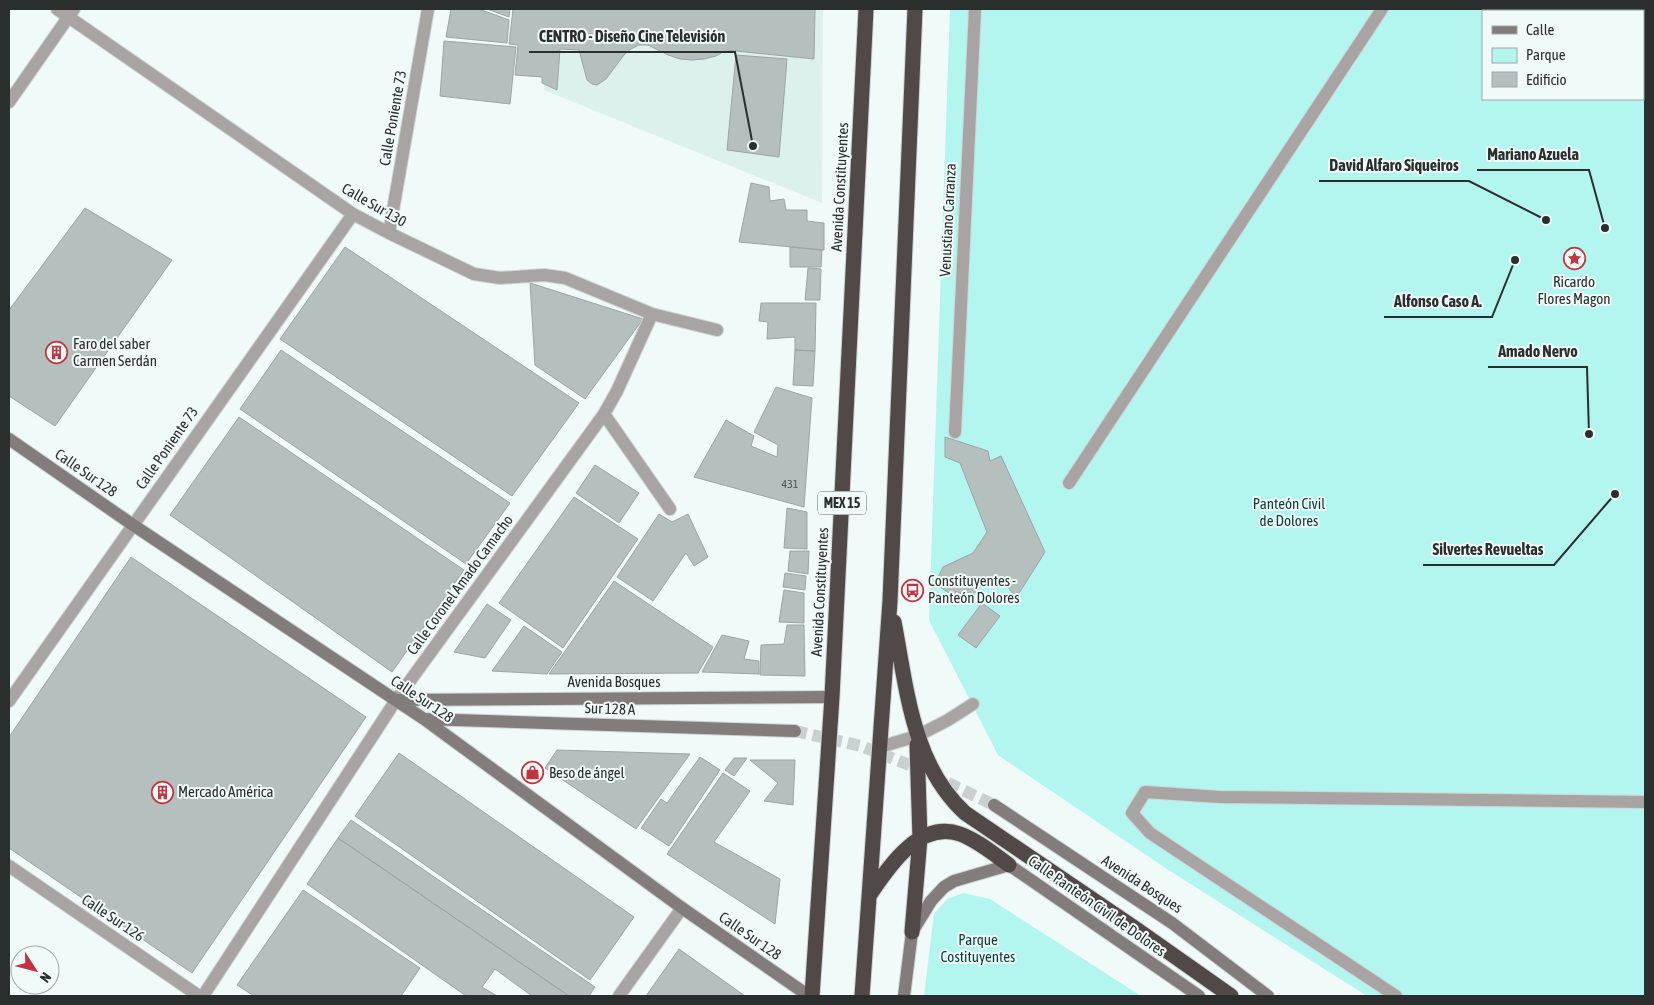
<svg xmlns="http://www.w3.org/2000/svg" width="1654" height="1005" font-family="'Asap Condensed',sans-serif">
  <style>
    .built { fill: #dcf0ee }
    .green { fill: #b3f5ef; fill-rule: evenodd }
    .building { fill: #b5bfbe; stroke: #9ca5a4 }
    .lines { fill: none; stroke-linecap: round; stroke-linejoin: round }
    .secondary-tunnel { stroke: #c8d1d0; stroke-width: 12; stroke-dasharray: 12 6; stroke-linecap: butt }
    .lane-casing { stroke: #ccd5d4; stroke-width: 14 }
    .street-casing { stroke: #ccd5d4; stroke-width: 14 }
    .secondary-casing { stroke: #ccd5d4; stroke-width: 14 }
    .highway-casing { stroke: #ccd5d4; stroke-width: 17 }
    .lane { stroke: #a9a4a4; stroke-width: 12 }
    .street { stroke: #a9a4a4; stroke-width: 12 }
    .secondary { stroke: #837c7c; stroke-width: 12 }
    .highway { stroke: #514948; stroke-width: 15 }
    .labels { text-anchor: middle; stroke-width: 4; stroke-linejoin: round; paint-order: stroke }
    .number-label { font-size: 12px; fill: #4d5251 }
    .shield { fill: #effaf9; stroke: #656b6a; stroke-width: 1 }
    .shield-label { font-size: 14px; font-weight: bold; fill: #2a2e2d }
    .street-label { font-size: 15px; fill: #2a2e2d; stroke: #effaf9 }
    .poi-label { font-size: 15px; fill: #2a2e2d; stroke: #effaf9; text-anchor: start }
    .park-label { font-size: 15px; fill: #063e3b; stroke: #effaf9 }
    .leader { fill: none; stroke: #2a2e2d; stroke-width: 2 }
    .callout-dot { fill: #2a2e2d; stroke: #effaf9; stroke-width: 2 }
    .callout-label { font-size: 16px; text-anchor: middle; font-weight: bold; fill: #2a2e2d; stroke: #effaf9; stroke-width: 4; stroke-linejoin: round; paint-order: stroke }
  </style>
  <rect width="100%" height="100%" fill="#effaf9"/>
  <path class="built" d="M549,9H823L822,203L544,90Z"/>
  <path class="green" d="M950,9H1645V996H1367L1167,869L998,755L929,620ZM1483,11H1643V99H1483Z
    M963,893L990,899L1141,996H924L934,914L947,899Z"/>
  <path class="building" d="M451,9H479L509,20L507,43L446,37Z
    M487,9H510L509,17Z
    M513,9H815L814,59L726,50L716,56L704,59L692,60L680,59L668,55L648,45H639L631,49L624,55L606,79L597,85L592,84L587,80L579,50L560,49L557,90L542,83V77L515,75L518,45L509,44Z
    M444,41L516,47L510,104L440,96Z
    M736,55L787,59L779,157L727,150Z
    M751,183L769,187L770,201L784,199L786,210H807V221L824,223V250L739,242Z
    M85,208L172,260L55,426L9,396V310Z
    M345,247L579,403L512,496L280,339Z
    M790,247L822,250L821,267H790Z
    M808,268L821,269L820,300H805Z
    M530,283L643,319L585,399L535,365Z
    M761,303H816L815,351L795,350V337L767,339L768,322L759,321Z
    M281,350L510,503L466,564L240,409Z
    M795,350L815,351L813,386L793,385Z
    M776,387L812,398L804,507L694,477L726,420L754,436L751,446L777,457L778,445L754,432Z
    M239,417L464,570L392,672L170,515Z
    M945,437L988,451L990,461L1001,456L1045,552L1016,598L1008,587L981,586L972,596L965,590L961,594L956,591L954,596L935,584L943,567L973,553L987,532L960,463L945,457Z
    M595,465L639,493L619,523L576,493Z
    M574,497L638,539L563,648L499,603Z
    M787,508L807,512V549L784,548Z
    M659,514L672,522L688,514L708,557L694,566L686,553L653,601L617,577Z
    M790,551H809L808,574L788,571Z
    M131,557L366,717L192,973L9,848V737Z
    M785,573L806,576L805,590L783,587Z
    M614,581L713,647L698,673L549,674Z
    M784,590L804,593V623L779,622Z
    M982,603L1000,616L976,648L958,635Z
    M487,604L511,620L485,658L454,652Z
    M787,625H804L805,676L760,675L761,645L784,644Z
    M524,626L562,652L547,674L492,671Z
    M722,635L749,641L744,659L759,661V674L702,672Z
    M557,750L690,754L636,829L545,768Z
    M399,753L634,917L590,980L355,816Z
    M700,757L720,770L669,846L641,828L661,799L667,803Z
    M734,758H747L734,776L725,770Z
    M750,760H795L793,805L764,801L778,783Z
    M723,773L750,791L714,842L780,879L775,924L667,854Z
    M351,820L595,987L589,996H569L338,838Z
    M338,838L569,996H532L495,969L482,987L497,996H466L307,884Z
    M303,890L420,968L401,996H254L237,985Z
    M679,949L745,996H646Z"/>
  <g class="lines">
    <path class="secondary-tunnel" d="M795,731L861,746L917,768L994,805"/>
    <defs>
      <path id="lane" d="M955,432L975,9
        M1069,483L1382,9
        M880,747L917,736L948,720L973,704
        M1396,996L1150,833L1132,813L1145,792L1220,797L1645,802"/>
      <path id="street" d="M57,9L353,214L389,233L474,274L500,278L544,275L565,278L652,314L717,330
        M9,102L74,9
        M389,233L428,9
        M604,414L670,509
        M9,701L353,214
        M9,866L199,996
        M203,996L396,700L604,414L617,391L652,314
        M619,996L682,908"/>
      <path id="secondary" d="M9,439L133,525L424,719L682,908L809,996
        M396,700L832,697
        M424,719L795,731
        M994,805L1172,923L1268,996
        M904,996L912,932L931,901L944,887L954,881L1009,865L1199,996"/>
      <path id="highway" d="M894,622C907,689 912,764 965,813L1136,929L1231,996
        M871,893C890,865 920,820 960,834C977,840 995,855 1009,865
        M912,932L920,838L917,745
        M812,996L832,697L866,9
        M862,996L890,601L915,9"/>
    </defs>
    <use href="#lane" class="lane-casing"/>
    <use href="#street" class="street-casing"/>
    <use href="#secondary" class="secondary-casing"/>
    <use href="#highway" class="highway-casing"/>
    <use href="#lane" class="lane"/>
    <use href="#street" class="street"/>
    <use href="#secondary" class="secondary"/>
    <use href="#highway" class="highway"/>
  </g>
  <defs>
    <symbol id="sight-ring" viewBox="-11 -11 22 22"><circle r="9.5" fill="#effaf9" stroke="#c43440" stroke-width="1.5"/><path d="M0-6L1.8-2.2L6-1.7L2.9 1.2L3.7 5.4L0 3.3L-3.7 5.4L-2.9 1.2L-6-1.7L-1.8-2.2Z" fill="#c43440"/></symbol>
    <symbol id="building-ring" viewBox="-11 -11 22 22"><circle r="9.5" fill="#effaf9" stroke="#c43440" stroke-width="1.5"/><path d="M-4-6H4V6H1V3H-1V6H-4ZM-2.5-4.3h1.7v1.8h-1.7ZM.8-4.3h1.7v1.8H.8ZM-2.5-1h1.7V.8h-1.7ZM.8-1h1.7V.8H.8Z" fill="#c43440"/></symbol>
    <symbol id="bus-ring" viewBox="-11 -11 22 22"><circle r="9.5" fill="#effaf9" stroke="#c43440" stroke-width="1.5"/><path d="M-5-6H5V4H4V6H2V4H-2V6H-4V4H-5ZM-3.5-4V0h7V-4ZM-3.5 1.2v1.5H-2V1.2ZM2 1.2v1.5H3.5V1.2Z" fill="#c43440"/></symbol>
    <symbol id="shop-ring" viewBox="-11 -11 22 22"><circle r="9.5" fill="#effaf9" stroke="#c43440" stroke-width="1.5"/><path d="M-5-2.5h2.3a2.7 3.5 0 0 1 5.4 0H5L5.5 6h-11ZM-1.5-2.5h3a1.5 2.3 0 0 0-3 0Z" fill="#c43440"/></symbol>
  </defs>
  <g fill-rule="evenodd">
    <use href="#sight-ring" x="1562" y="246" width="25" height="25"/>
    <use href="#building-ring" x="44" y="340" width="25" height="25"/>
    <use href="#bus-ring" x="900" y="578" width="25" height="25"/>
    <use href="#shop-ring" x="520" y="760" width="25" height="25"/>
    <use href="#building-ring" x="150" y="780" width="25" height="25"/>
  </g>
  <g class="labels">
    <g class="number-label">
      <text x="790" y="488">431</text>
    </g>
    <rect class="shield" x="818" y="491.5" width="48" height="23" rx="4"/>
    <g class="shield-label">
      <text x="842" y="508">MEX 15</text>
    </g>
    <g class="street-label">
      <text transform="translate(393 118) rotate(-80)" y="5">Calle Poniente 73</text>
      <text transform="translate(840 187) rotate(-87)" y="5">Avenida Constituyentes</text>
      <text transform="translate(374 205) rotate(30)" y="5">Calle Sur 130</text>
      <text transform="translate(948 220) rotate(-87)" y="5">Venustiano Carranza</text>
      <text transform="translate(167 448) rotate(-55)" y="5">Calle Poniente 73</text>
      <text transform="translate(86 473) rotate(35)" y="5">Calle Sur 128</text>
      <text transform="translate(460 585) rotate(-54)" y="5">Calle Coronel Amado Camacho</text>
      <text transform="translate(820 592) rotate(-87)" y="5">Avenida Constituyentes</text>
      <text x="614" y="687">Avenida Bosques</text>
      <text transform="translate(422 699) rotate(34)" y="5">Calle Sur 128</text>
      <text transform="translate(610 709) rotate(2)" y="5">Sur 128 A</text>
      <text transform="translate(1142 884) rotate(33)" y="5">Avenida Bosques</text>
      <text transform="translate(1097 906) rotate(35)" y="5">Calle Panteón Civil de Dolores</text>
      <text transform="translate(113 918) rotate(34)" y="5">Calle Sur 126</text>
      <text transform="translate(750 936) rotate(35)" y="5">Calle Sur 128</text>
    </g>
    <g class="poi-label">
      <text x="1574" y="287" text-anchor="middle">Ricardo<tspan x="1574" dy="17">Flores Magon</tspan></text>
      <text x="73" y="349">Faro del saber<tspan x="73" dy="17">Carmen Serdán</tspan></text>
      <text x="928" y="586">Constituyentes -<tspan x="928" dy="17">Panteón Dolores</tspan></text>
      <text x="549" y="778">Beso de ángel</text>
      <text x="178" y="797">Mercado América</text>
    </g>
    <g class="park-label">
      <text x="1289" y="509">Panteón Civil<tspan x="1289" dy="17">de Dolores</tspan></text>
      <text x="978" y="945">Parque<tspan x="978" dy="17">Costituyentes</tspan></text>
    </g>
  </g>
  <path class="leader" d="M753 146L735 52H529M1605 228L1589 170H1477M1546 220L1469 181H1319M1515 260L1492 317H1384M1589 434L1587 367H1488M1615 494L1554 565H1423"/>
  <g class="callout-dot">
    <circle cx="753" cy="146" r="5"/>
    <circle cx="1605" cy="228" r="5"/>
    <circle cx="1546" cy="220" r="5"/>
    <circle cx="1515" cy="260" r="5"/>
    <circle cx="1589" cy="434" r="5"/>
    <circle cx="1615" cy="494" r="5"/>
  </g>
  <g class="callout-label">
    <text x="632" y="42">CENTRO - Diseño Cine Televisión</text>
    <text x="1533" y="160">Mariano Azuela</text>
    <text x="1394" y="171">David Alfaro Siqueiros</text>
    <text x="1438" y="307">Alfonso Caso A.</text>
    <text x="1538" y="357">Amado Nervo</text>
    <text x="1488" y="555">Silvertes Revueltas</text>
  </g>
  <rect width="1654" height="1005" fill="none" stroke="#2a2e2d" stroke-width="20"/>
  <rect x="1482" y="10" width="162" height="90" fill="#effaf9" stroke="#a0a8a7"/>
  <rect x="1492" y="26" width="25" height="8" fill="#837c7c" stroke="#a0a8a7"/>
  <text x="1526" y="35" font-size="15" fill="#2a2e2d">Calle</text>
  <rect x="1492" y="48" width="25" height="15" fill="#b3f5ef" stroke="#a0a8a7"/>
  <text x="1526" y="60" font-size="15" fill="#2a2e2d">Parque</text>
  <rect x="1492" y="72" width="25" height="15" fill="#b5bfbe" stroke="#a0a8a7"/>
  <text x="1526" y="85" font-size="15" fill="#2a2e2d">Edificio</text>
  <g transform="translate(35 970) rotate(126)"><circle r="24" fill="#effaf9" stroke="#a0a8a7"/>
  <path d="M0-4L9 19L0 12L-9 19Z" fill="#c43440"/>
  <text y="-8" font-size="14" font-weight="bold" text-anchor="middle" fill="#2a2e2d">N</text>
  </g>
</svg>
